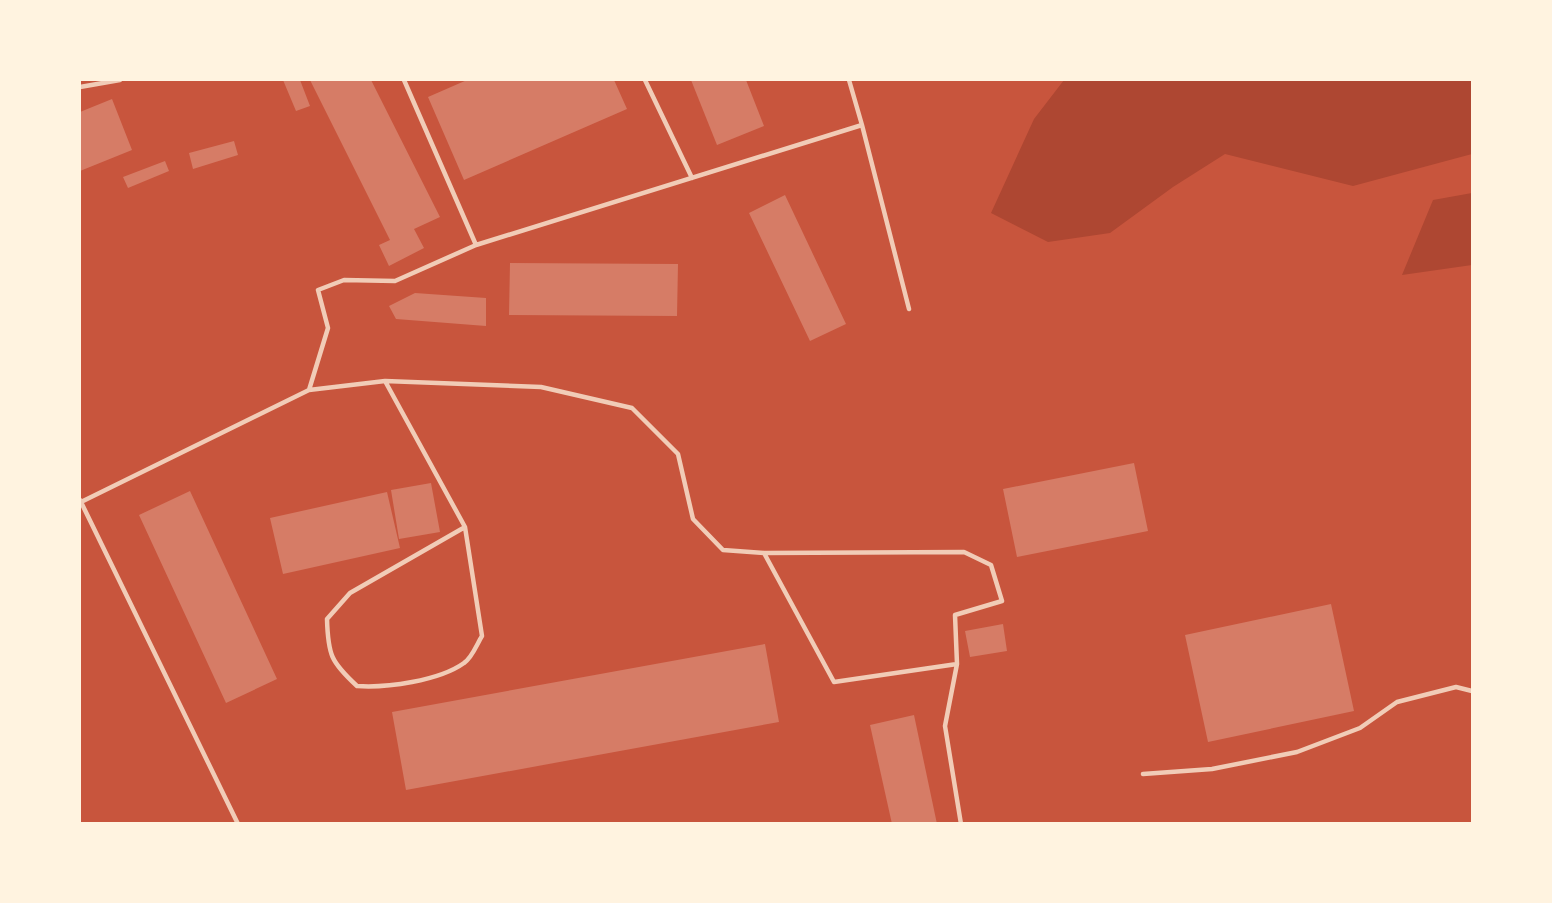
<svg xmlns="http://www.w3.org/2000/svg" width="1552" height="903" font-family="Rubik,sans-serif">
  <style>
    .green { fill: #ae4732 }
    .building { fill: #d67c66 }
    .lines { fill: none; stroke-linecap: round; stroke-linejoin: round }
    .service { stroke: #f1ccb7; stroke-width: 4.5 }
  </style>
  <rect width="100%" height="100%" fill="#c8553d"/>
  <path class="green" d="M1064,80H1472V154L1353,186L1225,154L1173,187L1110,233L1048,242L991,213L1034,119Z
    M1472,193V265L1402,275L1433,200Z"/>
  <path class="building" d="M283,80H300L310,106L296,111Z
    M310,80H371L440,217L414,229L424,248L389,266L379,245L390,240Z
    M467,80H614L627,109L464,180L428,97Z
    M691,80H746L764,126L717,145Z
    M112,99L132,150L80,171V112Z
    M234,141L238,155L193,169L189,153Z
    M165,161L169,171L128,188L123,177Z
    M785,195L846,324L810,341L749,213Z
    M510,263L678,264L677,316L509,315Z
    M415,293L486,298V326L396,319L389,306Z
    M1134,463L1148,531L1017,557L1003,489Z
    M431,483L440,532L399,539L391,490Z
    M190,491L277,679L226,703L139,515Z
    M387,492L400,548L283,574L270,518Z
    M1331,604L1354,711L1208,742L1185,635Z
    M1003,624L1007,651L970,657L965,631Z
    M765,644L779,722L406,790L392,712Z
    M914,715L937,824H892L870,725Z"/>
  <g class="lines">
    <path class="service" d="M404,80L476,245L862,125L849,80
      M645,80L692,178
      M80,87L120,80
      M862,125L909,309
      M385,381L541,387L632,408L678,454L693,519L723,550L764,553L964,552L991,565L1002,601L955,615L957,664L945,726L961,824
      M309,390L385,381L465,527L350,593L327,619C328,655 331,662 357,686C386,688 439,681 464,663C472,658 477,644 482,636L465,527
      M80,500L238,824
      M81,502L309,390L328,328L318,290L344,280L395,281L476,245
      M764,553L834,682L957,664
      M1143,774L1212,769L1297,752L1360,728L1397,702L1456,687L1472,691"/>
  </g>
  <rect width="1552" height="903" fill="none" stroke="#fff3e0" stroke-width="162"/>
</svg>
